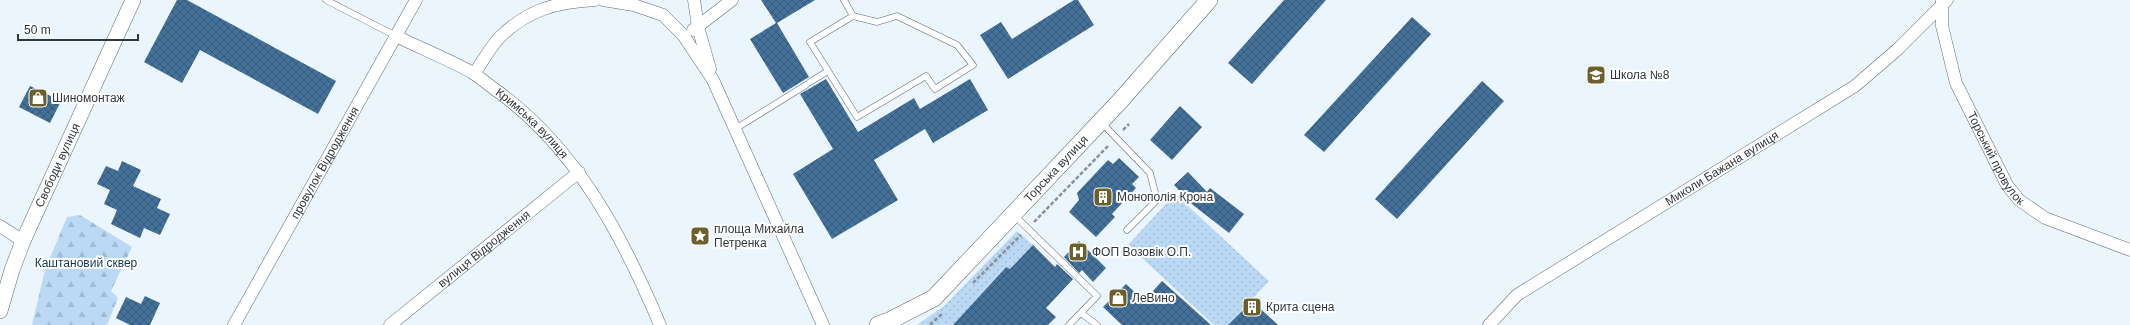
<svg xmlns="http://www.w3.org/2000/svg" width="2130" height="325" font-family="Arial,sans-serif">
  <style>
    .forest { fill: url(#forest-firs) }
    .park { fill: url(#park-dots) }
    .building { fill: url(#building-cross-hatch) }
    .lines { fill: none; stroke-linecap: round; stroke-linejoin: round }
    .service-casing { stroke: #5f6973; stroke-width: 7 }
    .minor-casing { stroke: #5f6973; stroke-width: 13 }
    .tertiary-casing { stroke: #5f6973; stroke-width: 16 }
    .secondary-casing { stroke: #5f6973; stroke-width: 18 }
    .path { stroke: #899097; stroke-width: 2.5; stroke-dasharray: 4 2; stroke-linecap: butt }
    .service { stroke: #fff; stroke-width: 6 }
    .minor { stroke: #fff; stroke-width: 12 }
    .tertiary { stroke: #fff; stroke-width: 15 }
    .secondary { stroke: #fff; stroke-width: 17 }
    .labels { text-anchor: middle; stroke-width: 4; stroke-linejoin: round; paint-order: stroke }
    .poi-label { font-size: 12px; fill: #32373b; stroke: #fff; text-anchor: start }
    .street-label { font-size: 12px; fill: #32373b; stroke: #fff }
    .park-label { font-size: 12px; fill: #133755; stroke: #fff }
  </style>
  <defs>
    <pattern id="forest-firs" width="22" height="20" patternUnits="userSpaceOnUse"><rect width="22" height="20" fill="#bbd9f5"/><path d="M5 1l3.5 6h-7zM16 11l3.5 6h-7z" fill="#a1bbd3"/></pattern>
    <pattern id="park-dots" width="8" height="8" patternUnits="userSpaceOnUse"><rect width="8" height="8" fill="#bbd9f5"/><path d="M2 2h.1M6 6h.1" fill="none" stroke="#a1bbd3" stroke-width="1.8" stroke-linecap="round"/></pattern>
    <pattern id="building-cross-hatch" width="8" height="8" patternUnits="userSpaceOnUse"><rect width="8" height="8" fill="#43719a"/><path d="M0 0l8 8M0 8l8-8" fill="none" stroke="#365978"/></pattern>
  </defs>
  <rect width="100%" height="100%" fill="#ebf5fe"/>
  <path class="forest" d="M80,215L132,247L111,291L118,298L107,325H32L45,270L67,217Z"/>
  <path class="park" d="M1175,194L1269,281L1228,325H1214L1128,245Z
    M1017,231L1033,245L1010,269L1005,267L953,325H917L944,306Z"/>
  <path class="building" d="M177,0H187L336,81L318,114L200,50L182,83L144,62Z
    M761,0H815L777,23L809,77L783,93L750,39L776,23Z
    M1074,0H1078L1094,25L1008,79L980,35L1001,22L1012,39Z
    M1284,0H1326L1252,84L1228,63Z
    M1412,17L1431,34L1324,152L1304,135Z
    M826,79L858,132L914,98L920,109L970,79L988,110L933,143L925,129L874,160L898,200L832,239L793,174L833,149L800,94Z
    M1482,81L1504,101L1397,219L1375,199Z
    M30,86L61,101L50,123L19,107Z
    M1180,106L1202,127L1172,160L1150,140Z
    M1119,158L1139,177L1132,184L1136,188L1112,214L1115,217L1096,237L1069,212L1079,200L1077,193L1108,160L1113,164Z
    M122,161L141,170L133,186L161,199L157,208L170,214L160,235L144,228L140,238L111,224L117,210L104,204L110,190L97,184L106,166L118,171Z
    M1188,172L1207,192L1210,188L1244,214L1229,233L1193,205L1174,185Z
    M1079,241L1106,268L1093,282L1082,270L1079,273L1064,257Z
    M1033,245L1055,267L1057,264L1073,279L1046,308L1056,317L1048,325H953L1006,267L1010,269Z
    M1162,281L1211,325H1122L1103,307L1126,284L1144,301Z
    M145,296L160,303L150,325H130L116,318L126,297L141,304Z
    M1252,301L1278,325H1228Z"/>
  <g class="lines">
    <defs>
      <path id="service" d="M326,0L396,36
        M844,0L853,16L877,22L897,16L957,45L973,65L935,89L926,76L857,117L810,42L853,16
        M810,82L828,71
        M1102,123L1150,173L1157,200L1127,230
        M735,129L806,85
        M1014,215L1097,296L1069,325
        M1081,313L1097,325"/>
      <g id="minor">
        <path d="M603,0L634,5L663,15L683,35L713,80L823,325"/>
        <path d="M694,0L698,27L710,69"/>
        <path id="s1" d="M1942,1V26L1956,83L2007,185L2019,200L2045,218L2130,250"/>
        <path d="M693,30L732,0"/>
        <path id="s2" d="M396,36C422,49 448,59 473,73C482,79 491,87 500,93C578,151 623,237 660,325"/>
        <path d="M474,74C482,62 490,48 499,38C527,10 556,2 595,0"/>
        <path d="M0,226L23,241"/>
        <path id="s3" d="M234,325L416,0"/>
        <path id="s4" d="M390,325L579,172"/>
        <path id="s5" d="M1489,325L1517,295L1855,86L1898,49L1947,0"/>
      </g>
      <g id="tertiary">
        <path id="s6" d="M0,311L12,270L23,241L133,0"/>
      </g>
      <g id="secondary">
        <path id="s7" d="M878,325L889,321L934,298L1120,101L1209,0"/>
      </g>
    </defs>
    <use href="#service" class="service-casing"/>
    <use href="#minor" class="minor-casing"/>
    <use href="#tertiary" class="tertiary-casing"/>
    <use href="#secondary" class="secondary-casing"/>
    <path class="path" d="M1123,130L1129,124
      M1034,222L1109,145
      M973,283L1021,235
      M930,325L943,313"/>
    <use href="#service" class="service"/>
    <use href="#minor" class="minor"/>
    <use href="#tertiary" class="tertiary"/>
    <use href="#secondary" class="secondary"/>
  </g>
  <defs>
    <symbol id="school-square" viewBox="-11 -11 22 22"><rect x="-9" y="-9" width="18" height="18" rx="4" fill="#6b5f2c" stroke="#fff"/><path d="M0-5L7-2L0 1L-7-2ZM-4 1L0 2.5L4 1V4Q0 6-4 4Z" fill="#fff"/></symbol>
    <symbol id="shop-square" viewBox="-11 -11 22 22"><rect x="-9" y="-9" width="18" height="18" rx="4" fill="#6b5f2c" stroke="#fff"/><path d="M-5-2.5h2.3a2.7 3.5 0 0 1 5.4 0H5L5.5 6h-11ZM-1.5-2.5h3a1.5 2.3 0 0 0-3 0Z" fill="#fff"/></symbol>
    <symbol id="building-square" viewBox="-11 -11 22 22"><rect x="-9" y="-9" width="18" height="18" rx="4" fill="#6b5f2c" stroke="#fff"/><path d="M-4-6H4V6H1V3H-1V6H-4ZM-2.5-4.3h1.7v1.8h-1.7ZM.8-4.3h1.7v1.8H.8ZM-2.5-1h1.7V.8h-1.7ZM.8-1h1.7V.8H.8Z" fill="#fff"/></symbol>
    <symbol id="sight-square" viewBox="-11 -11 22 22"><rect x="-9" y="-9" width="18" height="18" rx="4" fill="#6b5f2c" stroke="#fff"/><path d="M0-6L1.8-2.2L6-1.7L2.9 1.2L3.7 5.4L0 3.3L-3.7 5.4L-2.9 1.2L-6-1.7L-1.8-2.2Z" fill="#fff"/></symbol>
    <symbol id="hospital-square" viewBox="-11 -11 22 22"><rect x="-9" y="-9" width="18" height="18" rx="4" fill="#6b5f2c" stroke="#fff"/><path d="M-5-5h3v3.5h4V-5h3V5h-3V1.5h-4V5h-3Z" fill="#fff"/></symbol>
  </defs>
  <g fill-rule="evenodd">
    <use href="#school-square" x="1585" y="64" width="22" height="22"/>
    <use href="#shop-square" x="27" y="87" width="22" height="22"/>
    <use href="#building-square" x="1092" y="186" width="22" height="22"/>
    <use href="#sight-square" x="689" y="225" width="22" height="22"/>
    <use href="#hospital-square" x="1067" y="241" width="22" height="22"/>
    <use href="#shop-square" x="1107" y="287" width="22" height="22"/>
    <use href="#building-square" x="1241" y="296" width="22" height="22"/>
  </g>
  <g class="labels">
    <g class="poi-label">
      <text x="1610" y="79">Школа №8</text>
      <text x="52" y="102">Шиномонтаж</text>
      <text x="1117" y="201">Монополія Крона</text>
      <text x="714" y="233">площа Михайла<tspan x="714" dy="14">Петренка</tspan></text>
      <text x="1092" y="256">ФОП Возовік О.П.</text>
      <text x="1132" y="302">ЛеВино</text>
      <text x="1266" y="311">Крита сцена</text>
    </g>
    <g class="street-label">
      <text dy="4" stroke="none"><textPath href="#s2" startOffset="163">Кримська вулиця</textPath></text>
      <text dy="4" stroke="none"><textPath href="#s1" startOffset="169">Торський провулок</textPath></text>
      <text dy="4" stroke="none"><textPath href="#s3" startOffset="186">провулок Відродження</textPath></text>
      <text dy="4" stroke="none"><textPath href="#s6" startOffset="157">Свободи вулиця</textPath></text>
      <text dy="4" stroke="none"><textPath href="#s5" startOffset="282">Миколи Бажана вулиця</textPath></text>
      <text dy="4" stroke="none"><textPath href="#s7" startOffset="240">Торська вулиця</textPath></text>
      <text dy="4" stroke="none"><textPath href="#s4" startOffset="121">вулиця Відродження</textPath></text>
    </g>
    <g class="park-label">
      <text x="86" y="267">Каштановий сквер</text>
    </g>
  </g>
  <path d="M18 34v6h120v-6" fill="none" stroke="#32373b" stroke-width="2"/>
  <text x="24" y="34" font-size="12" fill="#32373b" stroke="#ffffff" stroke-width="3" paint-order="stroke">50 m</text>
</svg>
